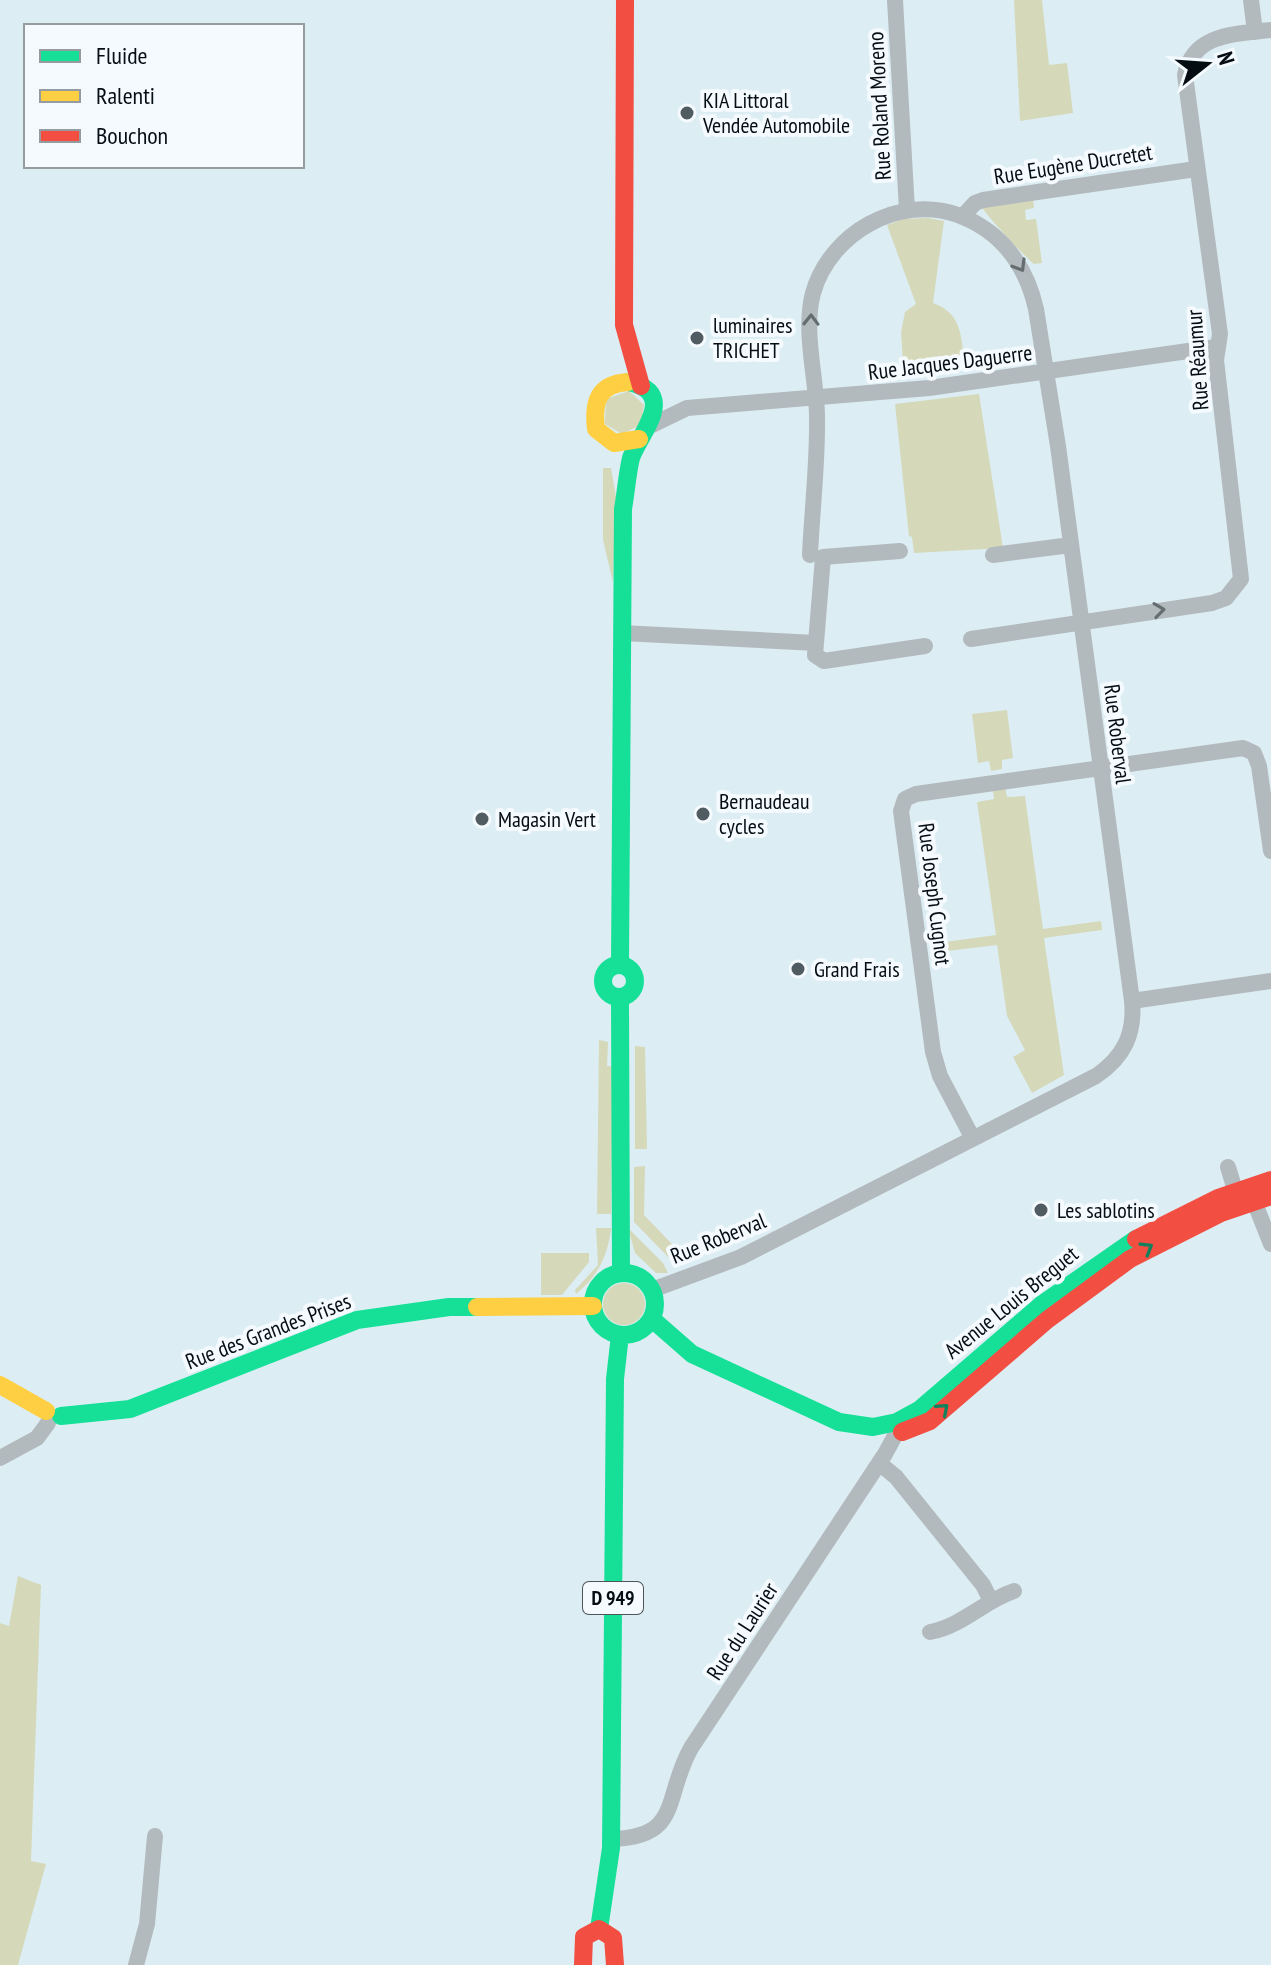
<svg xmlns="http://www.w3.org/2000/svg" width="1271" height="1965" font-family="'PT Sans Narrow',sans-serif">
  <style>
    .green { fill: #d5d9b9 }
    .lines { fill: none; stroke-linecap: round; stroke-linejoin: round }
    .street { stroke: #b3babd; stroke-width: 16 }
    .fast { stroke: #16e098; stroke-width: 18 }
    .slow { stroke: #ffcf43; stroke-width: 18 }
    .jam { stroke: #f24e42; stroke-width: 18 }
    .oneway { stroke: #646d70 }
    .oneway2 { stroke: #0e825c }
    .poi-dot { fill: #505c61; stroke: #f4fafd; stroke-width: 3 }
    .labels { text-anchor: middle; stroke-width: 8; stroke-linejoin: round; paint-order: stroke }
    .shield { fill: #f4fafd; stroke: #4c5558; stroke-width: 2 }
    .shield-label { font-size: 20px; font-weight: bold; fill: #040e12 }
    .poi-label { font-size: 22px; fill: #040e12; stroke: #f4fafd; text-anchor: start }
    .street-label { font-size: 22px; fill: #040e12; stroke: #f4fafd }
  </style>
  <rect width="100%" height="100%" fill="#dceef4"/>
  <path class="green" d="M1014,0H1042L1049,65L1067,63L1073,113L1020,121Z
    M1033,198L1034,208L1025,210L1026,220L1036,219L1042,263L1034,264C1027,259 984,213 982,207Z
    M928,218L944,221L933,303C964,314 961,340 965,368L904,377L901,332L905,312L916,304L887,225L904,219Z
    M629,391L644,405L641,425L622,434L605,424L606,399Z
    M979,394L1003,548L914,553L912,537L909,536L895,404Z
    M603,468H611L616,497L613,582L603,540Z
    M1007,710L1013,758L1002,760V769L991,771L989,761L978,763L972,714Z
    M1005,788L1007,797L1025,796L1043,929L1101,921L1102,930L1044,938L1064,1075L1032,1093L1013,1057L1025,1050L1007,1016L997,945L939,952L938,943L996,935L977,802L994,799L993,790Z
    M599,1040L608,1042L607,1066H613L611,1214H597Z
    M635,1046L645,1047L647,1149H635Z
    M645,1166L644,1215L672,1244L702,1255L674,1263L634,1222V1167Z
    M596,1228H611C608,1256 598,1276 576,1294L575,1290L598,1265Z
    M628,1228L663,1263L668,1273H656L635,1253Z
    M541,1253H589V1262L562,1295H541Z
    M603 1304a21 21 0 1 1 42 0a21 21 0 1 1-42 0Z
    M18,1576L41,1585L31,1861L46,1864L18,1965H0V1623L9,1626Z"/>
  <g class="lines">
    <path class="street" d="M895,0L907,210
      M1251,0L1255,32
      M962,217L975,203L983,200L1196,169
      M652,425L687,408L929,388L1216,347
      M993,555L1071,545
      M622,633L816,643L823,557L900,551
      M971,639L1212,603L1226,598L1241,579L1216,360L1220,334L1185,75C1193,33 1236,34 1271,30
      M816,643L815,655L824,661L925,646
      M1132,1001L1271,981
      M972,1137L940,1076L933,1052L901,811L905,799L916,794L1243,748L1254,753L1259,766L1271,851
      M1228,1167L1235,1190
      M1250,1191L1271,1244
      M652,1290L741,1257L1096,1076C1124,1057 1135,1034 1132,1001L1058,446L1036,309C1026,265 1001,231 958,215C899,194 830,233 813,293C803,331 816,375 817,415C818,461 812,509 810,555
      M0,1458L37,1438L48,1423
      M879,1463L896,1477L983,1585L990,1599
      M930,1632C962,1626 984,1601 1014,1591
      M612,1839C682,1837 663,1798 691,1748L885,1454L897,1432V1422
      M136,1965L147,1924L155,1836"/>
    <path class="fast" d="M620,965L623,509C626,492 627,475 631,458C639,434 680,393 628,382
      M603 981a16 16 0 1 1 32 0a16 16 0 1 1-32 0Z
      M620,997L621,1273
      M593 1304a31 31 0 1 1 62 0a31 31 0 1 1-62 0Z
      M652,1319L692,1354L839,1422L873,1427L897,1422L919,1410L1041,1305L1136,1239
      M61,1416L130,1409L357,1320L449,1307H477
      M599,1929L611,1848L615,1379L620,1335"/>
    <path class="slow" d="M628,382C597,384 593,403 596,429L614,443L639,439
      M477,1307L593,1306
      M0,1385L46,1411"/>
    <path class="jam" d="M625,0L624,325L641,386
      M1136,1239L1218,1198L1271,1180
      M902,1432L930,1421L1047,1320L1130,1259L1221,1213L1271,1196
      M583,1965L584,1937L599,1929L613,1938L615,1965"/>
  </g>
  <defs><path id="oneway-chevron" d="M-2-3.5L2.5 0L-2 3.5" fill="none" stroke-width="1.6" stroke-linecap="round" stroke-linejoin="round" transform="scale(2)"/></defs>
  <g class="oneway">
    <use href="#oneway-chevron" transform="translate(1020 266) rotate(59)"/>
    <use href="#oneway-chevron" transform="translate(811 320) rotate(-89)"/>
    <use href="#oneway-chevron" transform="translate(1159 610) rotate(-8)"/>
  </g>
  <g class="oneway2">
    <use href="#oneway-chevron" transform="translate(1147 1248) rotate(-31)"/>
    <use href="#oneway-chevron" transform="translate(943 1409) rotate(-41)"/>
  </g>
  <g class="poi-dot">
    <circle cx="687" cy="113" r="8"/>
    <circle cx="697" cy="338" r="8"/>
    <circle cx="703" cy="814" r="8"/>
    <circle cx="482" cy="819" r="8"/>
    <circle cx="798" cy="969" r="8"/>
    <circle cx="1041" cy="1210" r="8"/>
  </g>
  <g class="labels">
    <rect class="shield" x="583" y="1582" width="60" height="32" rx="6"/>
    <g class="shield-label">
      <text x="613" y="1605">D 949</text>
    </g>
    <g class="poi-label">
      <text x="703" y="108">KIA Littoral<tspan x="703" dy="25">Vendée Automobile</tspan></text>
      <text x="713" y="333">luminaires<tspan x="713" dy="25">TRICHET</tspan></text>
      <text x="719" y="809">Bernaudeau<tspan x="719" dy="25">cycles</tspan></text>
      <text x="498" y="827">Magasin Vert</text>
      <text x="814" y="977">Grand Frais</text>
      <text x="1057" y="1218">Les sablotins</text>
    </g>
    <g class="street-label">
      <text transform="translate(879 106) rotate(-93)" y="8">Rue Roland Moreno</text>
      <text transform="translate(1073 164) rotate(-9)" y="8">Rue Eugène Ducretet</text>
      <text transform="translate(1197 360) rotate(-94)" y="8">Rue Réaumur</text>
      <text transform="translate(950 362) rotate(-7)" y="8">Rue Jacques Daguerre</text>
      <text transform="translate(1118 734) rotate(83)" y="8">Rue Roberval</text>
      <text transform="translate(935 894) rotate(83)" y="8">Rue Joseph Cugnot</text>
      <text transform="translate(718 1238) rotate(-22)" y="8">Rue Roberval</text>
      <text transform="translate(1011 1302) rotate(-39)" y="8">Avenue Louis Breguet</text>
      <text transform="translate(268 1331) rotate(-21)" y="8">Rue des Grandes Prises</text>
      <text transform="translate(742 1631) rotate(-57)" y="8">Rue du Laurier</text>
    </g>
  </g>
  <rect x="24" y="24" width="280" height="144" fill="#f4fafd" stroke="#949c9f" stroke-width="2"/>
  <rect x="40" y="50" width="40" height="12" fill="#16e098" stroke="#949c9f" stroke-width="2"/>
  <text x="96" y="64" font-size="24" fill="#040e12">Fluide</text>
  <rect x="40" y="90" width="40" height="12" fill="#ffcf43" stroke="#949c9f" stroke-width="2"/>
  <text x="96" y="104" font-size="24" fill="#040e12">Ralenti</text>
  <rect x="40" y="130" width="40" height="12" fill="#f24e42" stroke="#949c9f" stroke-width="2"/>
  <text x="96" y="144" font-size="24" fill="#040e12">Bouchon</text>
  <g transform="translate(1207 64) rotate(73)" stroke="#f4fafd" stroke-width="6" paint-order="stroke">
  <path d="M0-6L14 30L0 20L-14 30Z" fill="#040e12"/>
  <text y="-12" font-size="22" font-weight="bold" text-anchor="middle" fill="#040e12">N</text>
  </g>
</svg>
